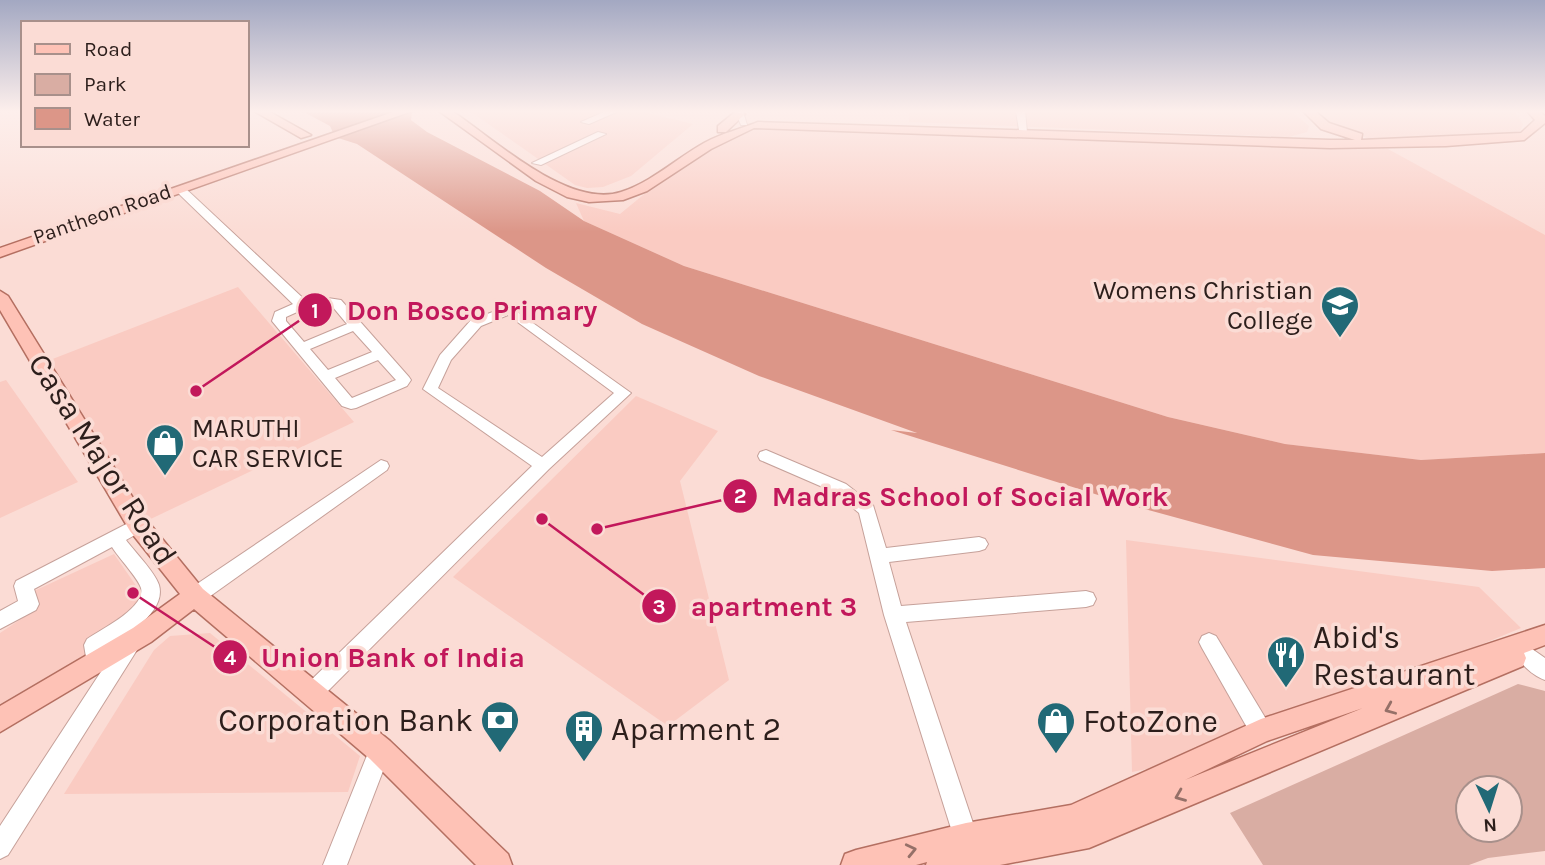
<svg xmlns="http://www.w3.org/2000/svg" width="1545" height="865" font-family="Karla,sans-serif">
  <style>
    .built { fill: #facbc2 }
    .green { fill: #d9ada3; fill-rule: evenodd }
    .water { fill: #dc9688 }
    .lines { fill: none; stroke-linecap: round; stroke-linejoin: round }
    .minor-casing { stroke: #c6a19a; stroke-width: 2 }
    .major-casing { stroke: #b46f61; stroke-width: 3 }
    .minor { fill: #fff; fill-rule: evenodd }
    .major { fill: #fec2b6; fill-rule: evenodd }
    .oneway { stroke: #957068 }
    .labels { text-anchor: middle; stroke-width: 7; stroke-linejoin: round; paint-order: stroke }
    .far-street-label { font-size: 21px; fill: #2c1e1b; stroke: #fbdcd5 }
    .poi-label { font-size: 26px; fill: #2c1e1b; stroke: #fbdcd5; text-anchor: end }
    .near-street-label { font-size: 32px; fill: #2c1e1b; stroke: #fbdcd5 }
    .near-poi-label { font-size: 32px; fill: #2c1e1b; stroke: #fbdcd5; text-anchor: start }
    .leader { fill: none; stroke: #c2185b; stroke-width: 2.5 }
    .callout-dot { fill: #c2185b; stroke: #fbdcd5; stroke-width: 2.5 }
    .mark-label { font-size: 21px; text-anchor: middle; font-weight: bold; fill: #fff }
    .callout-label { font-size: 28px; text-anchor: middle; font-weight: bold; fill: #c2185b; stroke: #fbdcd5; stroke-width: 7; stroke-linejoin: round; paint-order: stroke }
  </style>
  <rect width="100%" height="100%" fill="#fbdcd5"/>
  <path class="built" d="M470,111H640L693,124L631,176L603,187L587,188L575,185Z
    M909,111H1291L1309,126L1307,132L1289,137L909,122Z
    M1315,111H1515L1523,124L1520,132L1506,135L1370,139L1331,125Z
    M758,128L1388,149L1545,235V453L1421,460L1285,444L1168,417L684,266L584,221L576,203L620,214L705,144L732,132Z
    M238,287L354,422L136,526L50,360Z
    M6,380L78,482L0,518V382Z
    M636,396L718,431L680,481L729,680L668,726L453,577Z
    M1126,540L1479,587L1521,628L1212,756L1132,772Z
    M114,554L146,600L112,640L0,704V633L36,609L34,591Z
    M210,633L360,756L348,792L64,794L154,650L170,636Z"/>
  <path class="green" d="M1518,684L1545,691V851L1488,858L1469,865H1263L1230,813ZM1468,788H1510V830H1468Z"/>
  <path class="water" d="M302,111H408L412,113L411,120L427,132L540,191L584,221L684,266L1168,417L1285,444L1421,460L1545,453V568L1492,571L1313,555L1130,505L891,430L917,433L759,376L642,324L546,268L357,144L335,137L330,126Z"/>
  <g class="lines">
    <defs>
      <path id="minor" d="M606,111H619L589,124L581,122Z
        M735,111H743L747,125H741Z
        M1016,111H1025L1027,132L1019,130Z
        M598,132L606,134L541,165L532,163Z
        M177,188H185L305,300L321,297L341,300L409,377L411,380L407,386L356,408L351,409L342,406L272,321L275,312L293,304L177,192ZM321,305L332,306L347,324L304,342L286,321V317L306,308ZM353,331L372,352L328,370L310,349ZM378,360L396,380L352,398L335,378Z
        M509,306L631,393L549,469L319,700L312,702L305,700L302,693L305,686L532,466L423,389L440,355L471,320ZM508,315L614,393L542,457L438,388L451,360L481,326Z
        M766,450L846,484L873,505L886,548L979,537L985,539L988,544L985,549L979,551L889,562L901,606L1086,591L1093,593L1096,599L1093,605L1086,607L906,622L978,838L974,846L966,850L958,846L954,838L884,615L859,513L834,492L760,460L758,456L760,452Z
        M381,460L387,462L389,466L387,470L202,602L195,604L188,602L186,596L188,590Z
        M138,518L144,520L147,525L144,530L126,540C134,551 155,572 159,585C167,613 123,637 104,649L105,663L102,669L95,672L88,669L84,645L87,639C100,630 146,608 141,588C138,578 118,557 112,547L34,589L39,604L36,610L0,629V611L18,601L14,586L16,581Z
        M1209,633L1216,636L1269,724L1272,731L1269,738L1261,741L1253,738L1202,648L1199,642L1202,636Z
        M130,635L137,638L140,644L137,650L8,855L0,859V826L123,638Z
        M1525,644L1545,658V680C1533,676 1520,664 1515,653L1518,647Z
        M380,739L388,743L391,750L347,865H323L372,743Z"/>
      <path id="major" d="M254,111H268L311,135L301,138Z
        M396,111H412L0,257V248Z
        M439,111H452C494,139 568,209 621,192C652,182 677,158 704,143C722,133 741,129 758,122L1330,140H1355L1321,129L1303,111H1315L1329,123L1362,134L1361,140L1521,133L1535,120L1527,111H1539L1545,116V123L1524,140L1446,146L1330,148L754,128L711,149L647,191L623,200L589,202L567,197L536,181Z
        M735,112L745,114L726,132H718V126Z
        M0,291L8,296L146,519L203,589L390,741L508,854L512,865H476L370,759L194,609L151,642L0,732V706L133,628L180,594L130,531L0,310Z
        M1545,625V645L1524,653L1526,658L1523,666L1089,848L1000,865H926L927,862L916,865H841L845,854L856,850L966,823L1071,805L1261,719ZM1363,708L1185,780L1267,741Z"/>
    </defs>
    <use href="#minor" class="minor-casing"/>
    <use href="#major" class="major-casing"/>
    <use href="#minor" class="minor"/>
    <use href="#major" class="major"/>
  </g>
  <defs><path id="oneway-chevron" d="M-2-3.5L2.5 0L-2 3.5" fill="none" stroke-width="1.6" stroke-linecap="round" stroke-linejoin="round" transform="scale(1.75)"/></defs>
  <g class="oneway">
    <use href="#oneway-chevron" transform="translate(1390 709) rotate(157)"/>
    <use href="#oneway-chevron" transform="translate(1180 796) rotate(158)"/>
    <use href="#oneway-chevron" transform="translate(911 850) rotate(-13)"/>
  </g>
  <linearGradient id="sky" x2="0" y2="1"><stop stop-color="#a3a8c2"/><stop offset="0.48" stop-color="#fdefec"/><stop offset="1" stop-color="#fdefec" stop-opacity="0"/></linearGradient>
  <rect width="1545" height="232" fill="url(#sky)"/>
  <defs>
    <symbol id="university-pin" viewBox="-11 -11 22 30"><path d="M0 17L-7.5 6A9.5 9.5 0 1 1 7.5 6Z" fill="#216976" stroke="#fbdcd5"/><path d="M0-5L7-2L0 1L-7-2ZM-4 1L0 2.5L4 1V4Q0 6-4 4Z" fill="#fff"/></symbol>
    <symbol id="shop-pin" viewBox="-11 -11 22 30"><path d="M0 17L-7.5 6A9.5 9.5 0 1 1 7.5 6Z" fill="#216976" stroke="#fbdcd5"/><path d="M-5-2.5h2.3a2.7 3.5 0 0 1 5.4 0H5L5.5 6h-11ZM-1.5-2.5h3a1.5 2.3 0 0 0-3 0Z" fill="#fff"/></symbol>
    <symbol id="restaurant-pin" viewBox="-11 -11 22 30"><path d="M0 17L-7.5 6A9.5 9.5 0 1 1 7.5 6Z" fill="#216976" stroke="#fbdcd5"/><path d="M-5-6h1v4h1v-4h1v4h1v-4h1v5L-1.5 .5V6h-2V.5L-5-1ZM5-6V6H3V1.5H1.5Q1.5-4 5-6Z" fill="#fff"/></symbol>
    <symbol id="bank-pin" viewBox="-11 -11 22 30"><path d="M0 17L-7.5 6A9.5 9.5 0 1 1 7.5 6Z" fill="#216976" stroke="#fbdcd5"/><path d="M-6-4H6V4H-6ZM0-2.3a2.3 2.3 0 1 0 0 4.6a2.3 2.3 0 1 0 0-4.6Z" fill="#fff"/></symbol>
    <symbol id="building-pin" viewBox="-11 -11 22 30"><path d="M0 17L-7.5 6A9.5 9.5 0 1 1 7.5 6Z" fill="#216976" stroke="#fbdcd5"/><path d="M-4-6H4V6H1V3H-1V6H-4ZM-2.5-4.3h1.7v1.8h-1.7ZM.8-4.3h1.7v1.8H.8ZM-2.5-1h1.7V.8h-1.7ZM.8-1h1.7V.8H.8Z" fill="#fff"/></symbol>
  </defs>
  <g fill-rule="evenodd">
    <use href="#university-pin" x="1318" y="283" width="44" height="60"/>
    <use href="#shop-pin" x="143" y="421" width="44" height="60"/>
    <use href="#restaurant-pin" x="1264" y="633" width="44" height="60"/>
    <use href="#bank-pin" x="478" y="698" width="44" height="60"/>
    <use href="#shop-pin" x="1034" y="699" width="44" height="60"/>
    <use href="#building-pin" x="562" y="707" width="44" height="60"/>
  </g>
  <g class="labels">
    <g class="far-street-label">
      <text transform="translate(102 214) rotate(-19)" y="7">Pantheon Road</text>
    </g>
    <g class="poi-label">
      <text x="1313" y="299">Womens Christian<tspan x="1313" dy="30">College</tspan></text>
      <text x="192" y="437" text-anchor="start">MARUTHI<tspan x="192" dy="30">CAR SERVICE</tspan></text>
    </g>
    <g class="near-street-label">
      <text transform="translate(103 459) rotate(57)" y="11">Casa Major Road</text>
    </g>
    <g class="near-poi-label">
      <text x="1313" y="648">Abid's<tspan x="1313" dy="37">Restaurant</tspan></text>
      <text x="473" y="731" text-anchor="end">Corporation Bank</text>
      <text x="1083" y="732">FotoZone</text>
      <text x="611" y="740">Aparment 2</text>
    </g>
  </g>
  <path class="leader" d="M196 391L315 310M597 529L740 496M542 519L659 606M133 593L230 657"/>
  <g class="callout-dot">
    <circle cx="196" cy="391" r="7"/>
    <circle cx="597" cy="529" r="7"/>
    <circle cx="542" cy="519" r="7"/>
    <circle cx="133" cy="593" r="7"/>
    <circle cx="315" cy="310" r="18"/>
    <circle cx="740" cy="496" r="18"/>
    <circle cx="659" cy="606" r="18"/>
    <circle cx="230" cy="657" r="18"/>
  </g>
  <g class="mark-label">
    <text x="315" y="318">1</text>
    <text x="740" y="503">2</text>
    <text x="659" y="614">3</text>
    <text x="230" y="665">4</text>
  </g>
  <g class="callout-label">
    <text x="472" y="320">Don Bosco Primary</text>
    <text x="970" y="506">Madras School of Social Work</text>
    <text x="774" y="616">apartment 3</text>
    <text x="393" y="667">Union Bank of India</text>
  </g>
  <rect x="21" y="21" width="228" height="126" fill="#fbdcd5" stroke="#a8908b" stroke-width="2"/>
  <rect x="35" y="44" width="35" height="10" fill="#fec2b6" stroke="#a8908b" stroke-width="2"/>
  <text x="84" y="56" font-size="21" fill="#2c1e1b">Road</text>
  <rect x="35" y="74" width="35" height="21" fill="#d9ada3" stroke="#a8908b" stroke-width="2"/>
  <text x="84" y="91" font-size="21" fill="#2c1e1b">Park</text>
  <rect x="35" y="108" width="35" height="21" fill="#dc9688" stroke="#a8908b" stroke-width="2"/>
  <text x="84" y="126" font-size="21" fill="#2c1e1b">Water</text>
  <g transform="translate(1489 809) rotate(176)"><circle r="33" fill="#fbdcd5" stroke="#a8908b" stroke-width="2"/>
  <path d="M0-5L12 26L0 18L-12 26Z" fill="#216976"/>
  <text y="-10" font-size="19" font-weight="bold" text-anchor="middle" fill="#2c1e1b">N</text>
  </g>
</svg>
